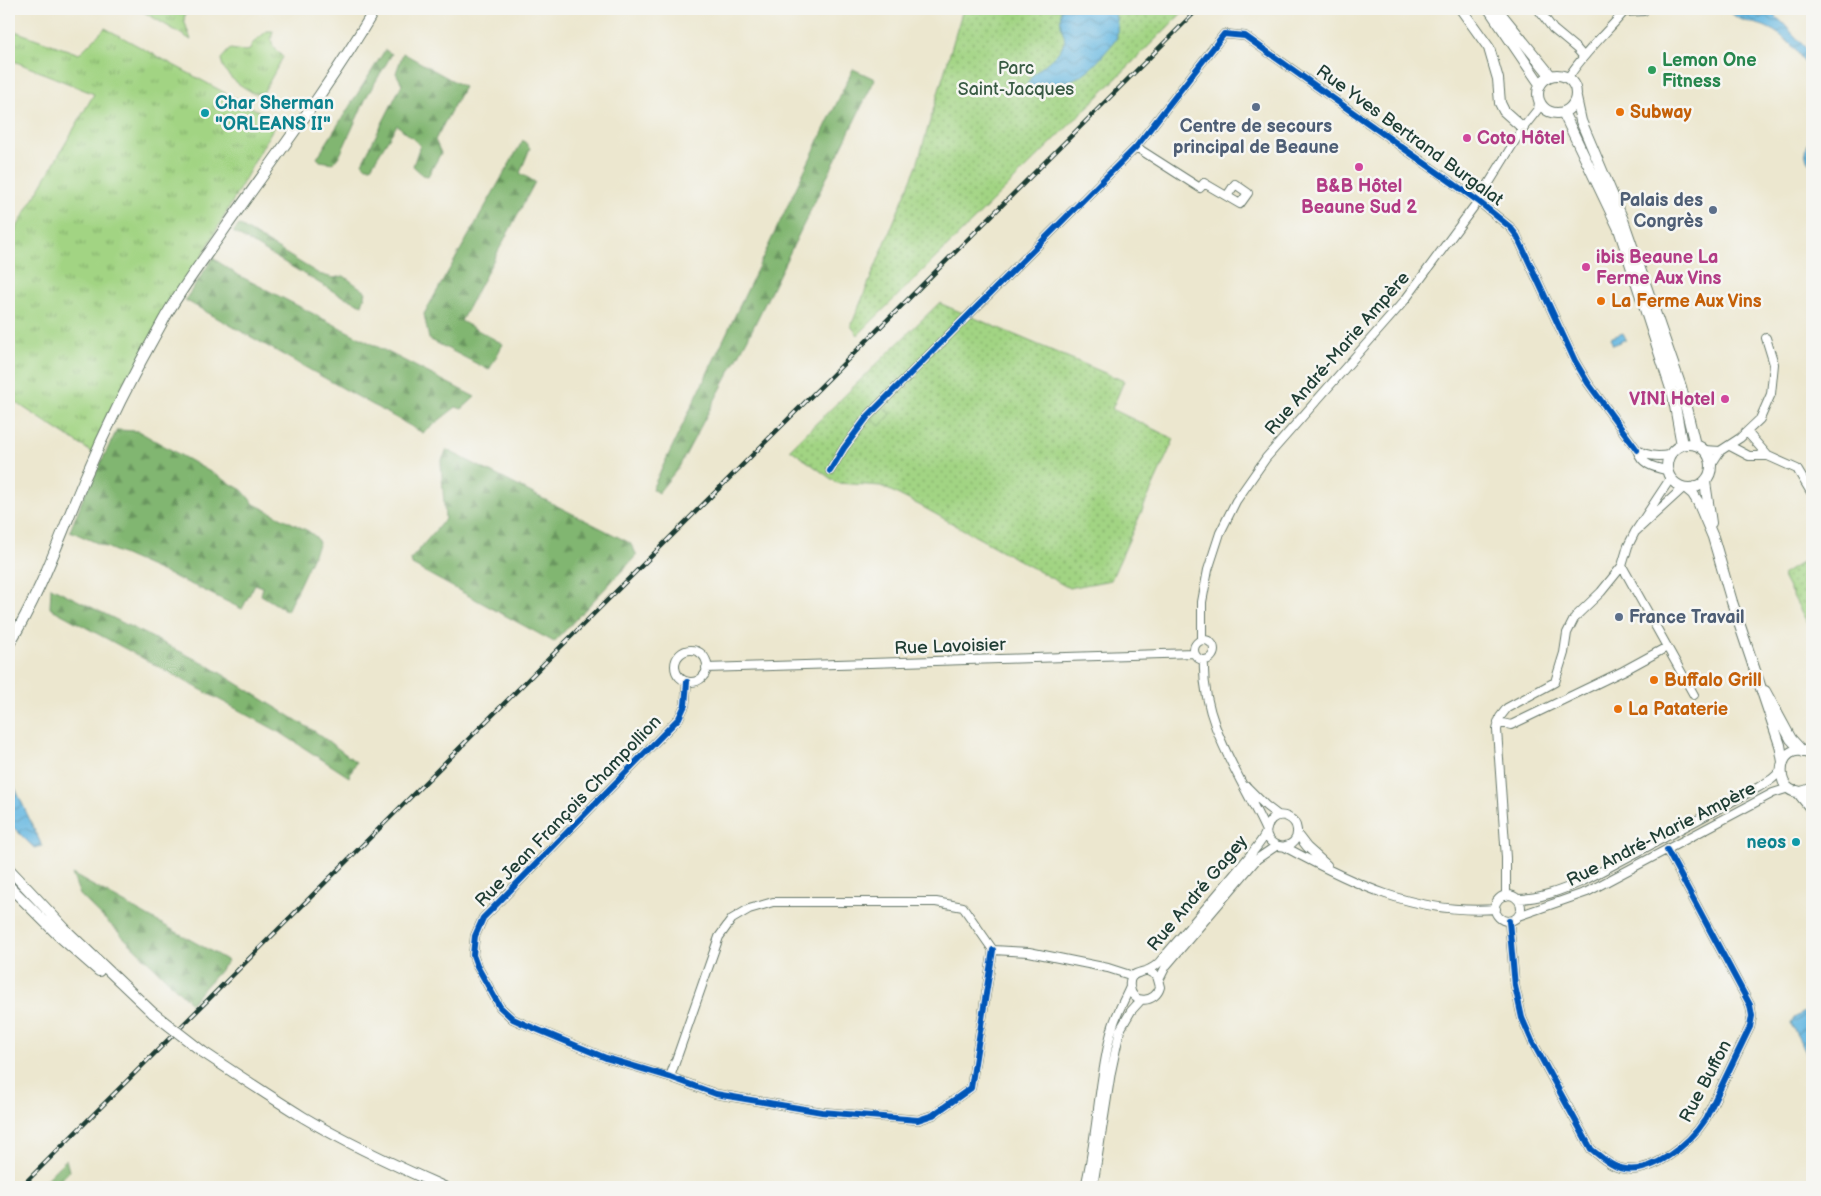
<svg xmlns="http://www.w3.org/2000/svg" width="1821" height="1196" font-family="'Balsamiq Sans',sans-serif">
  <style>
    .grass { fill: url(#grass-tufts); stroke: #60885c }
    .forest { fill: url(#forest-firs); stroke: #507a52 }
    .park { fill: url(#park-dots); stroke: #60885c }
    .pitch { fill: #a2d483; stroke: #60885c }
    .water { fill: url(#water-waves); stroke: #427a8a }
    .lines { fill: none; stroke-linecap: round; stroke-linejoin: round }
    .minor-casing { stroke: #67786a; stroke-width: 10 }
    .major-casing { stroke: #67786a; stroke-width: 12 }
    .minor { stroke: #fff; stroke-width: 8 }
    .major { stroke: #fff; stroke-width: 10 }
    .rail-casing { stroke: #1f3d34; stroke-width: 4.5 }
    .rail { stroke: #f6f6f2; stroke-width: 2.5; stroke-dasharray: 8; stroke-linecap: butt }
    .major-bridge-casing { stroke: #67786a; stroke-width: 12; stroke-linecap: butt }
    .major-bridge { stroke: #fff; stroke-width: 10 }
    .cycleway-casing { stroke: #f6f6f2; stroke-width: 9 }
    .cycleway { stroke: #0057b8; stroke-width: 6 }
    .leisure-dot { fill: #2e9e5b; stroke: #f6f6f2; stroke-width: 2 }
    .service-dot { fill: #5c6f8a; stroke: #f6f6f2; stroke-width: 2 }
    .food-dot { fill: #e8710a; stroke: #f6f6f2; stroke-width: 2 }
    .culture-dot { fill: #0f9aa8; stroke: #f6f6f2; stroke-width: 2 }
    .hotel-dot { fill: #d1479c; stroke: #f6f6f2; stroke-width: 2 }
    .labels { text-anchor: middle; stroke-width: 5; stroke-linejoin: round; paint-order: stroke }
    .leisure-label { font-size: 18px; font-weight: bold; fill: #27864d; stroke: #f6f6f2; text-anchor: start }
    .park-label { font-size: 18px; fill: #395b44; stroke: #f6f6f2 }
    .culture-label { font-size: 18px; font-weight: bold; fill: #0d838f; stroke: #f6f6f2; text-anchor: start }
    .food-label { font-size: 18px; font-weight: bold; fill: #c56008; stroke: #f6f6f2; text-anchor: start }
    .service-label { font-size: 18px; font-weight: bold; fill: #4e5e75; stroke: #f6f6f2 }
    .street-label { font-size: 18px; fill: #1f3d34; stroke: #f6f6f2 }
    .hotel-label { font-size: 18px; font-weight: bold; fill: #b23c85; stroke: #f6f6f2; text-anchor: start }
  </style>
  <defs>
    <pattern id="grass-tufts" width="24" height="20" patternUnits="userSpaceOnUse" patternTransform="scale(1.25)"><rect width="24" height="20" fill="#a2d483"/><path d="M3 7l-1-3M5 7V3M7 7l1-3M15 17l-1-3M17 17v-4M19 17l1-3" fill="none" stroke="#83ad6c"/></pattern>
    <pattern id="forest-firs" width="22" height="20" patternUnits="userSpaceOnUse" patternTransform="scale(1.25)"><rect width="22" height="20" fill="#81b671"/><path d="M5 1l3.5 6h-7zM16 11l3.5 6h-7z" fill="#69955e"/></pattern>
    <pattern id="park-dots" width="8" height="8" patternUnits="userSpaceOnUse" patternTransform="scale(1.25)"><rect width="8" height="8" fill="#a2d483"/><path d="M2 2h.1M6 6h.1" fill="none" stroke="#83ad6c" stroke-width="1.8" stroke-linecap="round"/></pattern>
    <pattern id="water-waves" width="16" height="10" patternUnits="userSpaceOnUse" patternTransform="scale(1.25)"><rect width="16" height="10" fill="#65b7e1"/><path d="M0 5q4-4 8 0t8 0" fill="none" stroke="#5396b7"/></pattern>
  </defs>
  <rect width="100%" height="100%" fill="#f6f6f2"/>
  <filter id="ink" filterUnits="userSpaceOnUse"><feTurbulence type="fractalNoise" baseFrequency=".02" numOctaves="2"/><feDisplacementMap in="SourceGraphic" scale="10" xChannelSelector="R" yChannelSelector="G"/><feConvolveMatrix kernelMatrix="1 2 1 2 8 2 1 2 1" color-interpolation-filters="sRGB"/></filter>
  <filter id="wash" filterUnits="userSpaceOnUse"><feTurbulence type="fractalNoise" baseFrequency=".0096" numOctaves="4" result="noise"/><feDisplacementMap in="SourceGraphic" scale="20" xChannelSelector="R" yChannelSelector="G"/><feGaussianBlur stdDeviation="1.12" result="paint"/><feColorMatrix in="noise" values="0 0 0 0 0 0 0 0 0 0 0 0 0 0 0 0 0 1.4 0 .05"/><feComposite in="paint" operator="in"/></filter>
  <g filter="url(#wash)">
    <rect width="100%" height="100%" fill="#ece7cf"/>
    <path class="grass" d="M139,9H186L184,20L191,40Z
      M105,28L277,121L93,453L9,398V241L94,94L9,59V29L79,54Z
      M267,31H273C269,45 274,48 283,57L263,93H253C239,84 224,77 221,59L230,49L244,51L250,50L252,44Z"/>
    <path class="forest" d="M385,50L392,54L367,96L340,155L333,163L320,161L317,158Z
      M403,53L464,87L435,140L441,153L428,176L423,175L413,166L420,145L397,125L371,167H366L362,163L402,84L396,73Z
      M853,69L875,79L748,338L679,467L658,493L652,489Z
      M523,140L530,148L520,173L535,182L461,321L503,344L489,370L429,339L424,314Z
      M239,225L319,274L333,278L344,276L366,292L362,305L336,293L233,232Z
      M213,258L236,274L475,397L462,409L456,407L423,433L185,300Z
      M117,430L138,431L242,490L254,504L308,531L316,537L319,543L287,611L261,595L263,587L255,584L242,609L197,587L70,531L84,496Z
      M447,450L630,543L637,555L554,642L412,565L411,559L445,519L441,462Z
      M51,587L209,666L317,733L356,762L349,777L281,733L50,608Z
      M72,874L216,954L228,961L191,1003L80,895Z
      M66,1159L69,1171L55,1187H38Z"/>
    <path class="park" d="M963,9H1186L858,335L851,326L917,165Z
      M939,303L1124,381L1112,409L1174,439L1111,580L1069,588L921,506L881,486L837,483L790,449Z
      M1812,556V632L1782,575Z"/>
    <path class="pitch" d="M883,407L891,414L880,426L872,419Z"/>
    <path class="water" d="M1061,9H1114C1116,17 1119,31 1116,39C1113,44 1107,50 1104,54C1082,82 1060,86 1026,87C1031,69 1057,61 1064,43C1066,37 1062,31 1061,25C1060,20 1061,14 1061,9Z
      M1728,9C1741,9 1750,15 1763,17L1764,9H1770V12L1783,23L1812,55V75C1801,56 1788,36 1766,27C1752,21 1738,23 1728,9Z
      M1812,137V166C1803,157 1803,147 1812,137Z
      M1623,333L1626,339L1613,345L1610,338Z
      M9,775L42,846L34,848L9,823Z
      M1812,1008V1064L1791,1024L1794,1018Z"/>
  </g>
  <g filter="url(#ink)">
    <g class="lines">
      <defs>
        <path id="minor" d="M1538,9L1553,29L1577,49L1583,56
          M1568,78C1583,54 1605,34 1624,12L1644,11
          M1136,147L1200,188L1204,183L1240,204L1248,193L1235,184L1227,196
          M1730,446L1749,456H1768L1747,432
          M1704,450L1720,451L1711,465
          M1720,451L1740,438L1760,419L1771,394L1774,364L1766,338
          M1768,456L1797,469L1812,494
          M1666,470C1652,467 1642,464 1637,450C1648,456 1656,457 1669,455
          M830,471L844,448L868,416L1136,147L1224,34L1245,36L1478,201L1510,227L1517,236L1575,361L1588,383L1637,450
          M1670,479L1635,532L1683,488
          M1622,566L1694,695
          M1202,639V602L1208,570L1220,533L1236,501L1266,458L1405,300L1478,201L1523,128L1538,109L1539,103
          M1194 650a10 10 0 1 1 20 0a10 10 0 1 1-20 0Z
          M675 666a16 16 0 1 1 32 0a16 16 0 1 1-32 0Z
          M1204,660C1201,723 1241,776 1266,831
          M706,668L1194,653
          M687,682L685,705L679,718L491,910L483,918L475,936L473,955L477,966L500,1007L513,1019L524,1024L606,1058L670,1077L716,1094L822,1112L918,1120L933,1115L971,1088L993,950
          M1498,722L1511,725L1623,671L1667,647
          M1247,787L1266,806L1279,816
          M1297,834L1307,847L1327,865
          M1285,847C1353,884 1416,915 1496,909
          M1495 908a13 13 0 1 1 26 0a13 13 0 1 1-26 0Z
          M1506,896V858L1497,730L1500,717L1507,708L1555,682L1564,653L1567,633L1575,617L1601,592L1622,566L1628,546L1635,532
          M1517,899C1540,899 1562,890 1583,881L1759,787L1772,779L1781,771
          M1518,916L1587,892L1773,793L1789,788
          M1509,921L1515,986L1522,1018L1532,1041L1591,1149C1600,1156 1609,1165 1620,1168C1651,1177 1690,1143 1705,1120L1750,1027L1752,1016L1750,1005L1667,850
          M993,950L1029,952L1108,968L1133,976
          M1148,971L1157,976L1160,987C1156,1003 1132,1005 1130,987C1128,971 1141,974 1150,969C1155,967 1159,963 1162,959C1192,924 1222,890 1251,854C1256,848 1263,840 1266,832C1268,827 1267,823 1272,819C1281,811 1296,818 1297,830C1299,850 1270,853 1266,832
          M1159,980L1166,966L1257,859L1276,846
          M670,1077L719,937L732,919L749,909L773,902H936L963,907L993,950
          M1085,1187C1098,1135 1098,1080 1112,1029C1116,1014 1124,1001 1130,987
          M1093,1187L1111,1072L1120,1030L1131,1011L1141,1000"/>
        <path id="major" d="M1461,9L1489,48L1498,79L1500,103L1504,111L1523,128
          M1489,9L1540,84
          M1497,9L1551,76
          M1538 94a19 19 0 1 1 38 0a19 19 0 1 1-38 0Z
          M1576,98L1581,121L1623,220L1681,387L1695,445
          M1563,112L1619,229L1673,395L1682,445
          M1667 466a22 22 0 1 1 44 0a22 22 0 1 1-44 0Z
          M1705,482L1711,523
          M1687,489L1693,494L1698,502L1713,537L1732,602L1780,745L1783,762
          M9,644C41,593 60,536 84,480C107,426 134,372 163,321C181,288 205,258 226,227C277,155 330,85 375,9
          M1765,691L1791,739L1803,752
          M1812,755C1772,732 1771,810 1812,788
          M1797,791L1812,810
          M9,869L69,933L153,1013
          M9,886L59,936L99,971
          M203,1052C236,1074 269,1096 303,1117C348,1144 396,1166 444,1187"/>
      </defs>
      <use href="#minor" class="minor-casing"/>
      <use href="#major" class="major-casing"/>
      <use href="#minor" class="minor"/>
      <use href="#major" class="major"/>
      <defs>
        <path id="rail" d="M21,1187L1198,9"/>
      </defs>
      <use href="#rail" class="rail-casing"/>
      <use href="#rail" class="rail"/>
      <defs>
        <path id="major-bridge" d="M153,1013L203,1052"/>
      </defs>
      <use href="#major-bridge" class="major-bridge-casing"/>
      <use href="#major-bridge" class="major-bridge"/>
      <defs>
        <path id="cycleway" d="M830,471L844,448L868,416L1136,147L1224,34L1245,36L1478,201L1510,227L1517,236L1575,361L1588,383L1637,450
          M687,682L685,705L679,718L491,910L483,918L475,936L473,955L477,966L500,1007L513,1019L524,1024L606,1058L670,1077L716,1094L822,1112L918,1120L933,1115L971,1088L993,950
          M1509,921L1515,986L1522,1018L1532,1041L1591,1149C1600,1156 1609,1165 1620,1168C1651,1177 1690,1143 1705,1120L1750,1027L1752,1016L1750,1005L1667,850"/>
      </defs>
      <use href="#cycleway" class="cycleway-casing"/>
      <use href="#cycleway" class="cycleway"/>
    </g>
  </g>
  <circle class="leisure-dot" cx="1652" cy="70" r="5"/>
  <g class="service-dot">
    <circle cx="1256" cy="107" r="5"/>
    <circle cx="1713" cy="210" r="5"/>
    <circle cx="1619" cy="617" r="5"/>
  </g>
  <g class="food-dot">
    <circle cx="1620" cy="112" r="5"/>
    <circle cx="1601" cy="301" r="5"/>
    <circle cx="1654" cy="680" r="5"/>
    <circle cx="1618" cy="709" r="5"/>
  </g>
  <g class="culture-dot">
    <circle cx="205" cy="113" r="5"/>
    <circle cx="1796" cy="842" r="5"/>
  </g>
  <g class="hotel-dot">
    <circle cx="1467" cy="138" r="5"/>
    <circle cx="1359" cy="167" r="5"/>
    <circle cx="1586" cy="267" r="5"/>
    <circle cx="1725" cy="399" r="5"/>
  </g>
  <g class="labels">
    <g class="leisure-label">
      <text x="1662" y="66">Lemon One<tspan x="1662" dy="21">Fitness</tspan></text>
    </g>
    <g class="park-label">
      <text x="1016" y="74">Parc<tspan x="1016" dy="21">Saint-Jacques</tspan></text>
    </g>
    <g class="culture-label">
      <text x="215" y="109">Char Sherman<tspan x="215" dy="21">"ORLEANS II"</tspan></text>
      <text x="1786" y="848" text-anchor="end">neos</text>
    </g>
    <g class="food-label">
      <text x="1630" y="118">Subway</text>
      <text x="1611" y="307">La Ferme Aux Vins</text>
      <text x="1664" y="686">Buffalo Grill</text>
      <text x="1628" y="715">La Pataterie</text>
    </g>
    <g class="service-label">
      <text x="1256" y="132">Centre de secours<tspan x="1256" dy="21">principal de Beaune</tspan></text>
      <text x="1703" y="206" text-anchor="end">Palais des<tspan x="1703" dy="21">Congrès</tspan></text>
      <text x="1629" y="623" text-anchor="start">France Travail</text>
    </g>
    <g class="street-label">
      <text transform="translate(1410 135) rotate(36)" y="6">Rue Yves Bertrand Burgalat</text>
      <text transform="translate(1337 353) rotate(-49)" y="6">Rue André-Marie Ampère</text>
      <text transform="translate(950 646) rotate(-2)" y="6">Rue Lavoisier</text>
      <text transform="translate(568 811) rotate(-46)" y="6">Rue Jean François Champollion</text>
      <text transform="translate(1661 834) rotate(-27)" y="6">Rue André-Marie Ampère</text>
      <text transform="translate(1197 893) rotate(-50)" y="6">Rue André Gagey</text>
      <text transform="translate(1705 1081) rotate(-62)" y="6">Rue Buffon</text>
    </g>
    <g class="hotel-label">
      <text x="1477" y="144">Coto Hôtel</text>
      <text x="1359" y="192" text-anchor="middle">B&amp;B Hôtel<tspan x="1359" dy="21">Beaune Sud 2</tspan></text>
      <text x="1596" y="263">ibis Beaune La<tspan x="1596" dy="21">Ferme Aux Vins</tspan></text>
      <text x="1715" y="405" text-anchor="end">VINI Hotel</text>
    </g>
  </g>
  <rect width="1821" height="1196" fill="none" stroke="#f6f6f2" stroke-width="30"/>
</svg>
